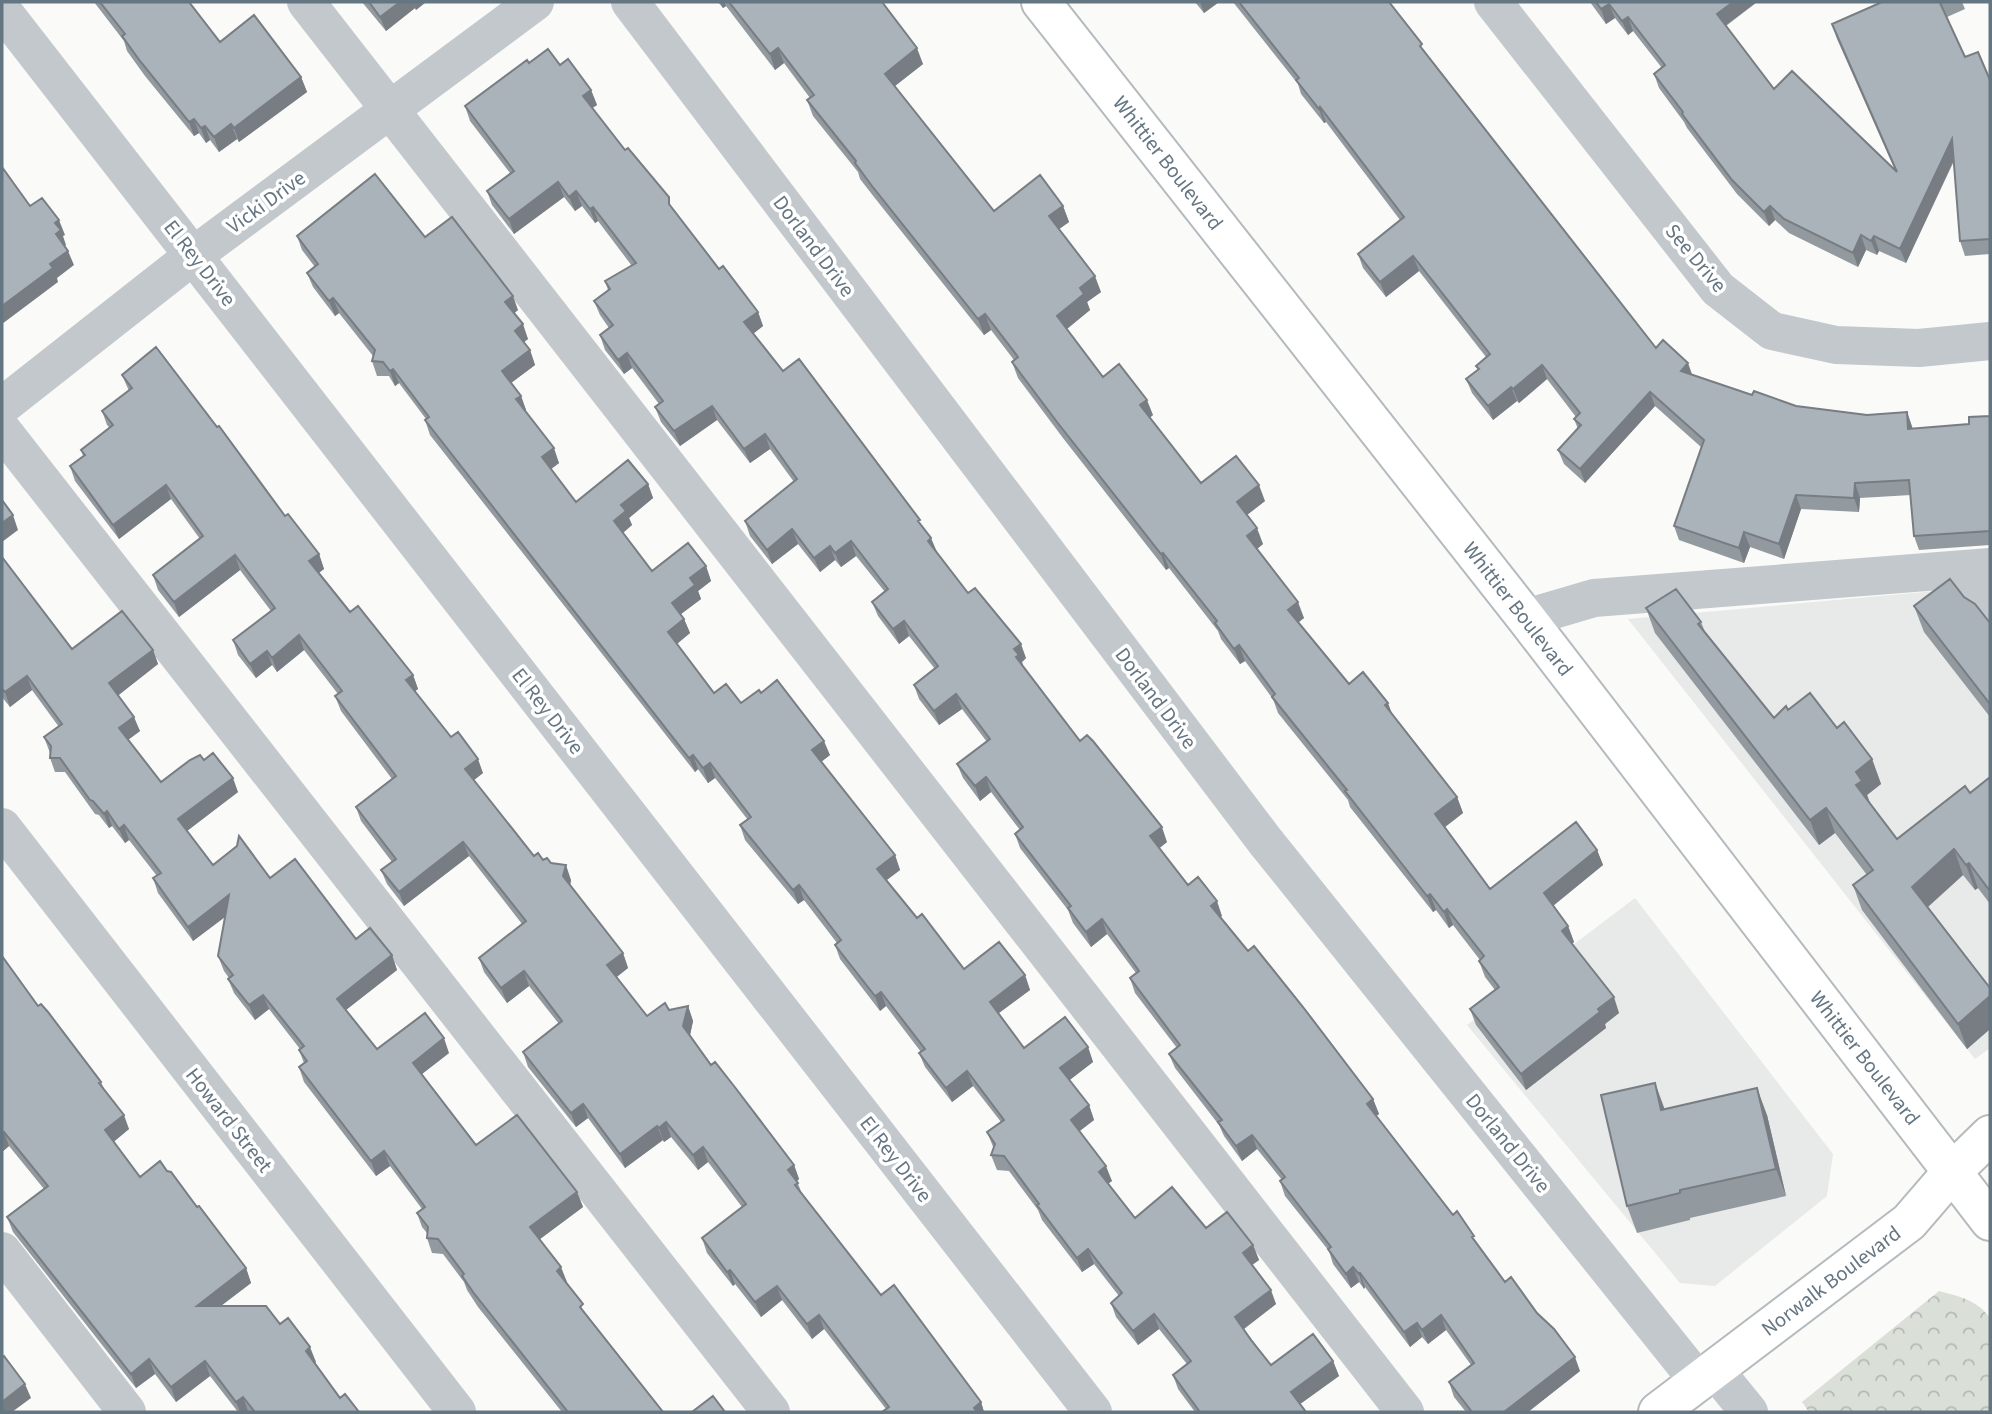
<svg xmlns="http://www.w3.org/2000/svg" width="1992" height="1414" font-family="'Source Sans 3',sans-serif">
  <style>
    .built { fill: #e8e9e9 }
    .park { fill: url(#park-crowns) }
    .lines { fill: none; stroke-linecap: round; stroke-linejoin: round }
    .major-casing { stroke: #b5babe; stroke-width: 42 }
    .minor { stroke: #c3c8cc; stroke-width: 38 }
    .major { stroke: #fff; stroke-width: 38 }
    .wall { fill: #929a9f }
    .shaded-wall { fill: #777d82 }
    .building { fill: #aab3b9; stroke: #777d82; stroke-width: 2 }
    .labels { text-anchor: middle; stroke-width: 7; stroke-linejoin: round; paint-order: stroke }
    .street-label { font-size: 21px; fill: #657683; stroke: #fff }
  </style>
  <defs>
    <pattern id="park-crowns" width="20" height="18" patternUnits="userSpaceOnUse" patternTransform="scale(1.75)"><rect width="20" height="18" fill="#dadfd7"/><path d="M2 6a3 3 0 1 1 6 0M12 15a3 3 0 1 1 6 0" fill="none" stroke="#b4b9b4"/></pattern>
  </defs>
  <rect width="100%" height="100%" fill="#fafaf8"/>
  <path class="built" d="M1990,586V1048L1975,1059L1628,619Z
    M1635,898L1833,1154L1827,1196L1715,1286L1680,1283L1467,1025Z"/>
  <path class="park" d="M1939,1291C1959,1296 1978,1301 1990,1318V1412H1809L1802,1402Z"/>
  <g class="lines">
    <defs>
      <path id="major" d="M1041,2L1526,618L1990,1221
        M1658,1412L1909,1222L1953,1171L1990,1135"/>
    </defs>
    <use href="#major" class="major-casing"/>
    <path class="minor" d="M306,2L1405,1412
      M630,2L1265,841L1699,1382
      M1493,2L1718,289L1772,331L1836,345L1919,348L1990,341
      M2,10L1093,1412
      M2,406L194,255L535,2
      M2,430L771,1412
      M1960,570L1990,608
      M1526,618L1594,598L1990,567
      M2,827L457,1412
      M2,1251L127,1412
      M1714,1369L1749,1412"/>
    <use href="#major" class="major"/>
  </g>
  <path class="wall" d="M94,2H189L220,42L301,77L307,92L239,142L237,139L219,152L210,140L206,143L199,133L194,136L145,76L127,51L124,41Z
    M362,2H426L416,10L415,8L386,31Z
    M718,2H882L923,64L895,86L994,211L1063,206L1069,222L1059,229L1101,292L1087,302L1090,310L1067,329L1103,377L1153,415L1150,417L1201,483L1265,501L1247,515L1263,544L1257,549L1304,618L1298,622L1349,684L1392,715L1457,797L1463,813L1445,827L1490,889L1597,850L1603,865L1553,906L1568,926L1574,942L1572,944L1619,1013L1605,1024L1606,1028L1526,1090L1476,1025L1470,1009L1495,990L1485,977L1479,961L1480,960L1453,925L1449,928L1436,910L1433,912L1350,807L1348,800L1278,713L1273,699L1245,661L1240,664L1221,639L1218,631L1169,568L1166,570L1063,438L1018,378L1012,362L1014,360L991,330L984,335L878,202L860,179L858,172L813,116L807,100L810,98L784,63L775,70L726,6L723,8Z
    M1195,2H1219L1204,13Z
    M1233,2H1389L1425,52L1656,348L1692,375L1752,395L1796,406L1867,415L1907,412L1913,429L1969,424L1990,416V406V545L1919,550L1914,536L1911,495L1860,498L1859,512L1801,509L1784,559L1750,547L1744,563L1679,540L1674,526L1701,447L1655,406L1585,483L1564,464L1558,450L1578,429L1574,419L1576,417L1547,379L1519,403L1517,401L1493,420L1472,393L1466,379L1478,370L1476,366L1486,357L1419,271L1386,297L1363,268L1358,254L1400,220L1326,122L1324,123L1301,94L1298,84Z
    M1590,2H1757L1726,26L1774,89L1895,170L1837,39L1832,24L1882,2H1962L1965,9L1947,17L1965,57L1990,80V254L1965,256L1960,241L1954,161L1906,263L1879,251L1877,255L1866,250L1858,267L1789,233L1775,220L1769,226L1737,194L1687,128L1684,122L1659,88L1654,74L1662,68L1633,31L1628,35L1615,18L1606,24Z
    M529,63L560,65L591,90L597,105L592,108L674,211L719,269L758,312L763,326L753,334L783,371L922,526L936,552L968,593L1026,658L1022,662L1023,667L1080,741L1167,842L1159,848L1188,885L1222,916L1220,917L1248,951L1373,1099L1379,1114L1376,1116L1453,1215L1477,1243L1505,1282L1580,1371L1528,1412H1466L1454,1397L1449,1382L1471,1365L1446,1330L1428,1344L1422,1337L1410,1347L1365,1287L1364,1289L1359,1282L1351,1288L1333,1264L1329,1251L1285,1196L1280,1181L1282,1180L1257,1149L1242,1161L1224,1136L1219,1125L1175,1068L1169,1054L1177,1048L1135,993L1130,978L1136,973L1107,934L1091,947L1073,923L1068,910L1020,848L1015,834L1020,830L991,792L980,801L963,778L957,764L987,742L962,709L939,725L919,699L914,685L935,669L909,636L899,644L878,616L872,602L885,592L856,556L841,567L835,560L820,572L798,544L772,564L750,536L745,521L794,482L770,449L750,463L717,420L680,446L661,422L655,407L659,404L632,368L624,374L605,350L600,335L609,328L600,315L594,301L608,290L605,281L632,266L598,221L595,223L582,206L575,211L564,197L514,234L492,205L487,191L510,173L470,121L465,106Z
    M297,236L425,237L518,310L514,313L528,339L524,342L530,350L535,365L511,383L521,396L526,410L525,411L559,463L551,469L576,502L648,484L653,498L629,518L632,525L623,533L652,571L706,566L711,581L698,591L701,599L681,614L684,619L690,633L677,644L714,693L741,703L761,693L830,755L821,762L895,855L900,870L886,880L917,918L964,969L1025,975L1030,990L998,1013L1024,1048L1088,1047L1093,1062L1069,1080L1089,1105L1094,1120L1079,1131L1112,1181L1108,1183L1135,1218L1206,1228L1253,1245L1259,1260L1252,1265L1276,1304L1244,1329L1271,1365L1333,1361L1339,1376L1300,1404L1306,1412H1195L1178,1389L1173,1375L1187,1364L1159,1329L1138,1345L1116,1317L1111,1303L1119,1296L1094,1264L1082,1272L1042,1220L1038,1210L1009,1171L997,1170L991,1155L994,1149L987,1132L1001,1122L973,1086L952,1102L925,1067L919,1053L921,1052L886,1006L880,1011L840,959L835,945L837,943L804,900L798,904L745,840L740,825L748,820L715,778L708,783L698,769L695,772L430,435L425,420L426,419L399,383L395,386L389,376H377L372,361L373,356L339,313L335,316L313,287L307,273L315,267L302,250Z
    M122,375L285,516L319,554L324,569L318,573L350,612L413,675L418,689L415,691L451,737L483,773L474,780L534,856L551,863L571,880L570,885L623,953L628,968L616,977L647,1016L669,1010L688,1006L693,1021L690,1035L711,1065L794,1165L799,1179L797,1181L802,1194L881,1295L981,1402L984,1412H882L886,1409L824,1329L812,1339L782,1300L761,1317L735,1284L733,1286L707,1253L702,1238L742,1207L708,1162L698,1170L671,1137L664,1142L663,1140L625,1168L588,1118L576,1127L528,1067L523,1052L559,1024L529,986L507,1003L484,972L479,958L522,924L469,856L404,906L387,884L381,870L392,862L361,821L356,807L392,779L341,711L335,696L338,694L304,650L277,672L272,665L256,678L238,655L233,640L271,611L240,570L179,617L158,590L153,575L200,539L171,499L119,539L75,481L70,466L83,456L81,450L110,428L107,425L102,411L129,391Z
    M2,557L72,649L153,650L158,664L118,695L140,731L128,740L161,782L204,760L238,792L187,831L213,865L270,878L356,939L392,955L397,970L346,1010L377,1049L449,1053L422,1074L476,1145L577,1192L583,1207L540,1239L586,1315L663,1412H562L478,1307L467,1290L464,1282L443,1254L432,1253L427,1238V1233L422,1227L417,1213L422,1209L390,1166L376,1176L304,1082L299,1067L304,1063L299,1050L300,1049L269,1009L255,1020L234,993L228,979L229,978L224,971L218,956L225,917L193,941L158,893L153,878L157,876L129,840L125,843L112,826L109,828L99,815L95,814L65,772H55L50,758V753L44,737L59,727L32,690L10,707L2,697Z
    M1964,597L1990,623V717L1924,632L1914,606Z
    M1646,608L1701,622L1705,632L1774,718L1788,710L1837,728L1872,759L1881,784L1867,795L1871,806L1897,839L1970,793L1990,777V904L1978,888L1975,890L1963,875L1928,907L1990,988V1029L1967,1049L1862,910L1853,885L1867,875L1835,833L1819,845L1655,633Z
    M2,956L38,1006L101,1082L105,1091L129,1129L113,1142L140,1177L167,1171L197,1207L246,1268L251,1283L221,1306L280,1324L316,1362L314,1363L340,1398L359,1412H249L248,1411L238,1412L210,1376L176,1402L155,1374L136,1388L13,1232L7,1217L44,1189L9,1146L2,1152Z
    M1664,1109L1767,1115L1786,1196L1690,1218V1220L1637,1233L1627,1206Z"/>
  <path class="shaded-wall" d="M400,2H413L415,8L386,31L380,17Z
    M413,2H426L416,10Z
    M720,2H724L726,6L723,8Z
    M1200,2H1219L1204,13Z
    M1733,2H1757L1722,28L1717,14Z
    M1609,4L1615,18L1606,24L1601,9Z
    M1628,17L1633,31L1628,35L1622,21Z
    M778,48L784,63L775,70L770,54Z
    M917,48L923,64L891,89L885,74Z
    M301,77L307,92L239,142L234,128Z
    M591,90L597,105L589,110L583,96Z
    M1320,107L1326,122L1324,123L1319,109Z
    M194,119L199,133L194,136L189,122Z
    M231,124L237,139L219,152L214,137Z
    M205,126L210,140L206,143L201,128Z
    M1952,139L1957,153L1906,263L1900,249Z
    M558,182L564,197L514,234L509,219Z
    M576,191L582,206L575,211L569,197Z
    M1063,206L1069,222L1055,232L1049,216Z
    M1770,206L1775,220L1769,226L1764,212Z
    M593,207L598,221L595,223L590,209Z
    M59,220L65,235L63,236L66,245L61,249L56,234L55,223Z
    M1861,235L1866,250L1858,267L1853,253Z
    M1874,236L1879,251L1877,255L1871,241Z
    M68,251L74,265L57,278L58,282L2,324V306L50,264Z
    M1413,256L1419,271L1386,297L1380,282Z
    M1095,276L1101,292L1087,302L1090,310L1063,332L1057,316L1080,288Z
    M513,296L518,310L511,316L505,302Z
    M333,298L339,313L335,316L329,301Z
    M758,312L763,326L750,336L744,322Z
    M985,314L991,330L984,335L978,319Z
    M523,324L528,339L520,345L515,331Z
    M530,350L535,365L507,386L502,371Z
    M627,353L632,368L624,374L618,360Z
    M1688,363L1693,377L1681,371Z
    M1542,365L1547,379L1519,403L1513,389Z
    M393,369L399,383L395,386L390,371Z
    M1511,387L1517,401L1493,420L1488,406Z
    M1650,392L1655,406L1585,483L1580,469Z
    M521,396L526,410L521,414L516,399Z
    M1147,400L1153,415L1146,421L1140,405Z
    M712,406L717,420L680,446L674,431Z
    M1907,412L1912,427L1914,444L1908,429Z
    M765,434L770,449L750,463L744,449Z
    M554,448L559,463L547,472L542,457Z
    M1855,483L1860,498L1859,512L1854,498Z
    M648,484L653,498L629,518L632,525L619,536L614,521L621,505Z
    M166,485L171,499L119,539L113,525Z
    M1259,485L1265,501L1243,518L1237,502Z
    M1796,495L1801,509L1784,559L1779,544Z
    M13,515L18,530L2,542V523Z
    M1257,528L1263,544L1253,552L1247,536Z
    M792,529L798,544L772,564L767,550Z
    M1744,532L1750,547L1744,563L1739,548Z
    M931,538L937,552L928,541Z
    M851,541L856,556L841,567L835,553Z
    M830,546L835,560L820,572L814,558Z
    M1163,553L1169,568L1166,570L1161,554Z
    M319,554L324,569L315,576L309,561Z
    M235,555L240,570L179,617L174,602Z
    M706,566L711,581L698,591L701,599L677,617L672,603L690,578Z
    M1298,602L1304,618L1294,626L1288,610Z
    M684,619L690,633L673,647L668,632Z
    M904,621L909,636L899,644L893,629Z
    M299,635L304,650L277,672L272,658Z
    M1021,644L1026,658L1022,662L1024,670L1016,657L1014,649Z
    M1239,645L1245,661L1240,664L1234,649Z
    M153,650L158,664L115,698L109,683Z
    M267,651L272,665L256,678L250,664Z
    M413,675L418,689L411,694L406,680Z
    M27,676L32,690L10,707L5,692Z
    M956,694L962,709L939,725L934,711Z
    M1388,703L1394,719L1385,705Z
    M134,717L140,731L125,742L119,728Z
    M824,741L830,755L817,765L812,750Z
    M693,755L698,769L695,772L689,758Z
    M478,759L483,773L470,783L465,769Z
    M1872,759L1881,784L1867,795L1871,806L1856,785V772Z
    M710,763L715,778L708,783L703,768Z
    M986,777L991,792L980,801L975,786Z
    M233,778L238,792L183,834L178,819Z
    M1457,797L1463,813L1441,830L1435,814Z
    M1826,808L1835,833L1819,845L1810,820Z
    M107,811L112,826L109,828L104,814Z
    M124,825L129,840L125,843L119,829Z
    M1162,827L1167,842L1156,851L1150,836Z
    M463,842L469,856L404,906L399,892Z
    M1954,849L1963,875L1922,912L1912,887Z
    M1597,850L1603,865L1549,909L1544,893Z
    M895,855L900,870L883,883L877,869Z
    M1969,863L1978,888L1975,890L1966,865Z
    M566,865L571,880L569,891L563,876Z
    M799,885L804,900L798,904L793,890Z
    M1430,894L1436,910L1433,912L1427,896Z
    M229,895L234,910L193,941L188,927Z
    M1217,901L1222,916L1216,920L1211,906Z
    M1447,909L1453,925L1449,928L1444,912Z
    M1102,919L1107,934L1091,947L1086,932Z
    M1568,926L1574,942L1567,947L1562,931Z
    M623,953L628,968L613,980L607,965Z
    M392,955L397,970L342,1013L337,999Z
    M524,971L529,986L507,1003L501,988Z
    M1025,975L1030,990L995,1016L990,1002Z
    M881,992L886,1006L880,1011L875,996Z
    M263,995L269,1009L255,1020L249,1005Z
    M1990,996V1029L1967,1049L1958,1024Z
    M1614,997L1619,1013L1605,1024L1606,1028L1526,1090L1521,1074Z
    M688,1006L693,1021L689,1040L683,1026Z
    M444,1038L449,1053L418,1077L413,1063Z
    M1088,1047L1093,1062L1066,1083L1060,1068Z
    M967,1071L973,1086L952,1102L946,1088Z
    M1655,1083L1665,1110H1661Z
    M1757,1088L1767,1115L1786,1196L1776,1169Z
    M1373,1099L1379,1114L1372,1119L1367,1104Z
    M583,1104L588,1118L576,1127L571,1113Z
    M1089,1105L1094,1120L1076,1134L1071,1120Z
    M124,1115L129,1129L110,1145L105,1130Z
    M666,1122L671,1137L664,1142L659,1128Z
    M657,1126L663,1140L625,1168L620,1154Z
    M4,1132L9,1146L2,1152V1134Z
    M1252,1135L1257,1149L1242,1161L1236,1146Z
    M703,1147L708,1162L698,1170L693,1155Z
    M384,1151L390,1166L376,1176L371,1161Z
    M794,1165L799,1179L793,1184L788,1170Z
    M1106,1166L1112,1181L1105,1186L1099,1172Z
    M577,1192L583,1207L536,1242L530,1227Z
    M1253,1245L1259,1260L1248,1268L1243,1253Z
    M1088,1249L1094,1264L1082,1272L1077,1258Z
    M561,1267L567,1282L562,1286L557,1271Z
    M1353,1267L1359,1282L1351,1288L1346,1274Z
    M246,1268L251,1283L202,1320L197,1306Z
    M730,1270L735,1284L733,1286L727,1272Z
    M1360,1273L1365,1287L1364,1289L1359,1274Z
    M777,1286L782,1300L761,1317L755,1302Z
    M1271,1290L1276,1304L1241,1331L1235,1317Z
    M1154,1314L1159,1329L1138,1345L1133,1331Z
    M819,1315L824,1329L812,1339L807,1324Z
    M1441,1315L1446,1330L1428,1344L1422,1330Z
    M1417,1323L1422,1337L1410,1347L1404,1332Z
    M310,1347L316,1362L311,1365L306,1351Z
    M1575,1357L1580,1371L1528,1412H1504Z
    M149,1359L155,1374L136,1388L131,1374Z
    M205,1361L210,1376L176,1402L171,1387Z
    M1333,1361L1339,1376L1296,1407L1291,1392Z
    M25,1384L31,1398L12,1412H2V1402Z
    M243,1397L248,1411L247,1412H240L236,1402Z
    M981,1402L984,1412H975L974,1408Z"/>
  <path class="building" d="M100,2H189L220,42L254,15L301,77L234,128L231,124L214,137L205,126L201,128L194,119L189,122L140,61L122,36L125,34Z
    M369,2H400L380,17Z
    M729,2H882L917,48L885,74L994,211L1040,175L1063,206L1049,216L1095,276L1080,288L1084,294L1057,316L1103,377L1119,364L1147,400L1140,405L1201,483L1236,456L1259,485L1237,502L1257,528L1247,536L1298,602L1288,610L1349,684L1363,672L1388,703L1385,705L1457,797L1435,814L1490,889L1576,822L1597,850L1544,893L1568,926L1562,931L1614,997L1598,1009L1600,1012L1521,1074L1470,1009L1499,987L1479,961L1484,956L1447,909L1444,912L1430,894L1427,896L1345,791L1347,790L1272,697L1275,694L1239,645L1234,649L1215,623L1217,621L1163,553L1161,554L1057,422L1012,362L1018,357L985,314L978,319L872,186L855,163L856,161L807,100L814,95L778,48L770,54Z
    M1239,2H1389L1422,44L1420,46L1656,348L1663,340L1688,363L1681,371L1752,395L1754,391L1796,406L1867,415L1907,412L1908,429L1969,424V417L1990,416V406V531L1914,536L1909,480L1855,483L1854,498L1796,495L1779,544L1744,532L1739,548L1674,526L1704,440L1650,392L1580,469L1558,450L1581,425L1574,419L1580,413L1542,365L1513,389L1511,387L1488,406L1466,379L1479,369L1476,366L1490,354L1413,256L1380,282L1358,254L1404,217L1320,107L1319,109L1296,80L1299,78Z
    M1596,2H1733L1717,14L1774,89L1792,71L1897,172L1832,24L1882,2H1944L1940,3L1965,57L1978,52L1990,80V239L1960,241L1952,139L1900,249L1874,236L1871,241L1861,235L1853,253L1784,219L1770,206L1764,212L1732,180L1682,114L1683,112L1654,74L1665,65L1628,17L1622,21L1609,4L1601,9Z
    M548,49L560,65L568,59L591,90L583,96L625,150L628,148L669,197V204L719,269L723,266L758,312L744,322L783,371L799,359L920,520L918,521L931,538L928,541L968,593L975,588L1021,644L1014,649L1019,655L1016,657L1080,741L1087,735L1093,741L1162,827L1150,836L1188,885L1198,877L1217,901L1211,906L1248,951L1254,946L1303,1007L1373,1099L1367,1104L1453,1215L1457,1211L1474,1236L1472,1237L1505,1282L1511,1277L1537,1313L1554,1329L1575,1357L1504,1412H1472L1449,1382L1474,1363L1441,1315L1422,1330L1417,1323L1404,1332L1360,1273L1359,1274L1353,1267L1346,1274L1328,1249L1331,1247L1280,1181L1285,1177L1252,1135L1236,1146L1218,1122L1222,1120L1169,1054L1180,1045L1130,978L1139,971L1102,919L1086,932L1068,908L1071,906L1015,834L1023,827L986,777L975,786L957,764L990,739L956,694L934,711L914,685L938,666L904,621L893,629L872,602L888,589L851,541L835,553L830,546L814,558L792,529L767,550L745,521L797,479L765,434L744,449L712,406L674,431L655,407L663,401L627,353L618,360L600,335L613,325L594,301L610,289L605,281L636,263L593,207L590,209L576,191L569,197L558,182L509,219L487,191L514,171L465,106L527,60L529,63Z
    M2,167L30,206L42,198L59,220L55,223L61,230L56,234L68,251L50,264L53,268L2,306Z
    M375,174L425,237L452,217L513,296L505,302L523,324L515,331L530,350L502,371L521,396L516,399L554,448L542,457L576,502L628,460L648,484L621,505L626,511L614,521L652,571L688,543L706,566L690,578L695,585L672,603L684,619L668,632L714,693L726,684L741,703L759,690L761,693L777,680L824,741L812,750L895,855L877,869L917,918L922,914L964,969L999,942L1025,975L990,1002L1024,1048L1065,1017L1088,1047L1060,1068L1089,1105L1071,1120L1106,1166L1099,1172L1135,1218L1172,1187L1206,1228L1227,1212L1253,1245L1243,1253L1271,1290L1235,1317L1251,1340L1271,1365L1313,1334L1333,1361L1291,1392L1306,1412H1200L1173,1375L1191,1361L1154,1314L1133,1331L1111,1303L1122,1293L1088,1249L1077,1258L1037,1205L1039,1204L1004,1156L991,1155L995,1144L987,1132L1004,1120L967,1071L946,1088L919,1053L925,1049L881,992L875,996L835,945L841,940L799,885L793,890L740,825L751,817L710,763L703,768L693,755L689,758L425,420L429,417L393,369L390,371L383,362L372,361L375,350L333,298L329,301L307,273L318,264L297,236Z
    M156,347L217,427L219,426L285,516L288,514L319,554L309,561L350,612L358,606L413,675L406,680L451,737L458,732L478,759L465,769L534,856L538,853L543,860L547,858L551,863L566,865L563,876L623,953L607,965L647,1016L665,1003L669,1010L688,1006L683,1026L711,1065L715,1062L734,1086L794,1165L788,1170L798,1183L795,1185L881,1295L894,1285L981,1402L974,1408L977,1412H882L889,1407L819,1315L807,1324L777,1286L755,1302L730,1270L727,1272L702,1238L746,1204L703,1147L693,1155L666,1122L659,1128L657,1126L620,1154L583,1104L571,1113L523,1052L562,1021L524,971L501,988L479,958L526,921L463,842L399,892L381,870L396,859L356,807L396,776L335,696L342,691L299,635L272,658L267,651L250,664L233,640L275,608L235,555L174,602L153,575L203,536L166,485L113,525L70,466L85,455L81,450L113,425L102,411L132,388L122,375Z
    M2,500L13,515L2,523Z
    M2,557L72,649L122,611L153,650L109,683L134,717L119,728L161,782L190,760L200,755L204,760L213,753L233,778L178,819L213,865L237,846L239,836L270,878L295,859L356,939L370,928L392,955L337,999L377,1049L425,1013L444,1038L413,1063L476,1145L517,1115L577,1192L530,1227L561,1267L557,1271L583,1304L580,1307L663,1412H568L473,1292L462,1276L464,1274L438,1239L427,1238L428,1227L417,1213L425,1207L384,1151L371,1161L299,1067L307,1061L299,1050L304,1046L263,995L249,1005L228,979L233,975L218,956L229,895L188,927L153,878L161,873L124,825L119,829L107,811L104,814L93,801L90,800L60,758H50L51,746L44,737L62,724L27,676L5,692L2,689Z
    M1950,579L1964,597L1975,604L1990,623V704L1914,606Z
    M1676,589L1701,622L1698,624L1774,718L1786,706L1788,710L1810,693L1837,728L1844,722L1872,759L1856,772L1862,781L1856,785L1897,839L1965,786L1970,793L1990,777V891L1969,863L1966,865L1954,849L1912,887L1990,988V996L1958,1024L1853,885L1873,870L1826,808L1810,820L1646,608Z
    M2,956L38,1006L41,1004L48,1012L101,1082L99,1083L124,1115L105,1130L140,1177L160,1161L167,1171L171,1172L197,1207L199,1206L246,1268L197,1306H266L280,1324L288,1318L310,1347L306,1351L340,1398L345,1394L359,1412H255L243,1397L236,1402L205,1361L171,1387L149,1359L131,1374L7,1217L48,1186L4,1132L2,1134Z
    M1655,1083L1661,1110L1757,1088L1776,1169L1680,1190V1193L1627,1206L1601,1095Z
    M4,1356L25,1384L2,1402V1358Z
    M713,1396L725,1412H692Z"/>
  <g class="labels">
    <g class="street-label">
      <text transform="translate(1168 163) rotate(52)" y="7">Whittier Boulevard</text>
      <text transform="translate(266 202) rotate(-36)" y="7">Vicki Drive</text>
      <text transform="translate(814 246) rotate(53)" y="7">Dorland Drive</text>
      <text transform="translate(1696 258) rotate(50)" y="7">See Drive</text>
      <text transform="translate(200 263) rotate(52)" y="7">El Rey Drive</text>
      <text transform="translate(1518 609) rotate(52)" y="7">Whittier Boulevard</text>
      <text transform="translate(1156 698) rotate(53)" y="7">Dorland Drive</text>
      <text transform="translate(548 711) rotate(52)" y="7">El Rey Drive</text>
      <text transform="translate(1865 1058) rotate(52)" y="7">Whittier Boulevard</text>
      <text transform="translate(229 1120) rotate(52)" y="7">Howard Street</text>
      <text transform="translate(1508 1143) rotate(51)" y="7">Dorland Drive</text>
      <text transform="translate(896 1159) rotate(52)" y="7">El Rey Drive</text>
      <text transform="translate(1831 1281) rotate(-37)" y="7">Norwalk Boulevard</text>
    </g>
  </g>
  <rect width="1992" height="1414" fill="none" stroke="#657683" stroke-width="7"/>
</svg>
